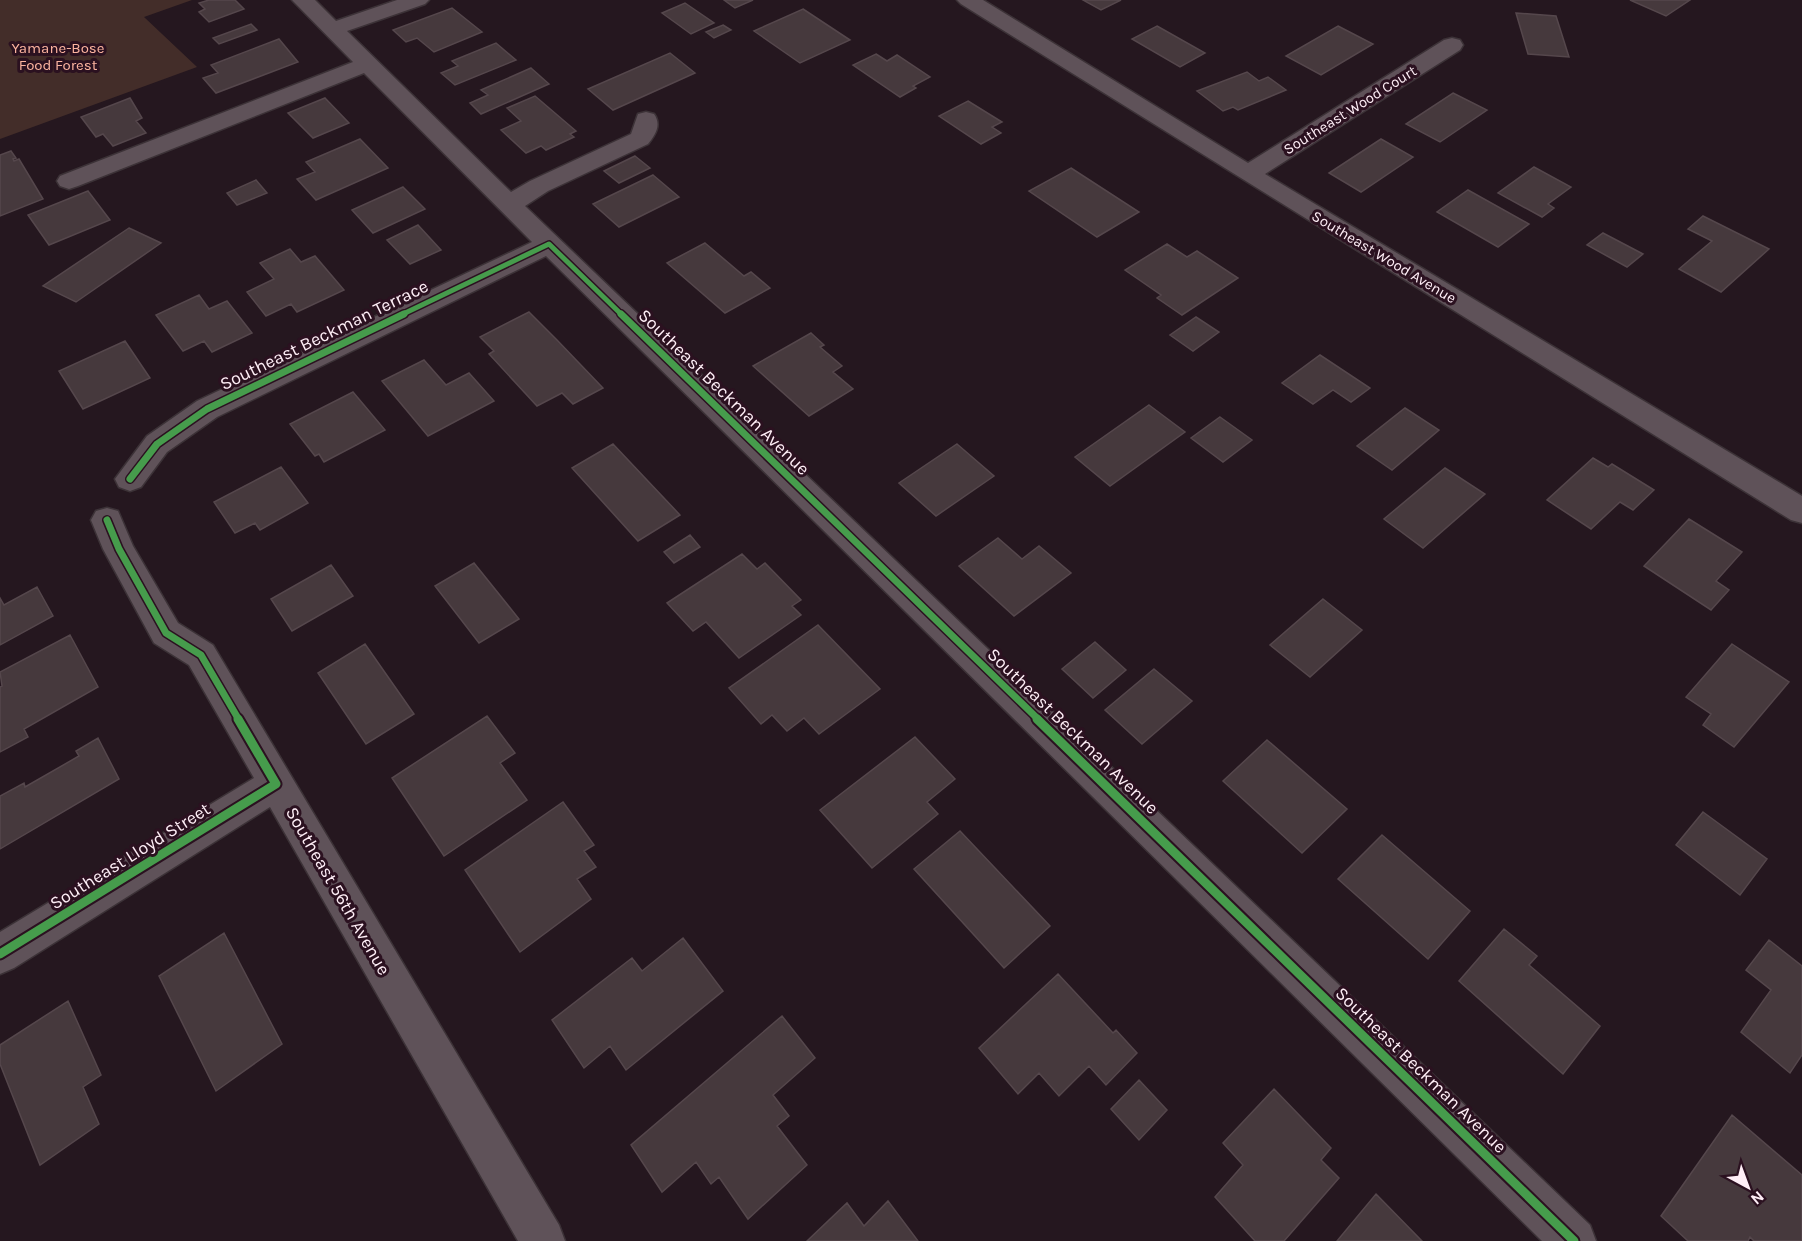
<svg xmlns="http://www.w3.org/2000/svg" width="1802" height="1241" font-family="Karla,sans-serif">
  <style>
    .green { fill: #432d29 }
    .building { fill: #46393d; stroke: #55474c; stroke-width: 1.5 }
    .lines { fill: none; stroke-linecap: round; stroke-linejoin: round }
    .minor-casing { stroke: #3c3237; stroke-width: 3 }
    .minor { fill: #5f5259; fill-rule: evenodd }
    .cycleway-far2-casing { stroke: #2b1120; stroke-width: 8 }
    .cycleway-far1-casing { stroke: #2b1120; stroke-width: 10 }
    .cycleway-casing { stroke: #2b1120; stroke-width: 13 }
    .cycleway-far2 { stroke: #469c4c; stroke-width: 5 }
    .cycleway-far1 { stroke: #469c4c; stroke-width: 7 }
    .cycleway { stroke: #469c4c; stroke-width: 9 }
    .labels { text-anchor: middle; stroke-width: 6; stroke-linejoin: round; paint-order: stroke }
    .far-park-label { font-size: 15px; fill: #fdb5a0; stroke: #2b1120 }
    .far-street-label { font-size: 15px; fill: #feeef6; stroke: #2b1120 }
    .street-label { font-size: 18px; fill: #feeef6; stroke: #2b1120 }
  </style>
  <rect width="100%" height="100%" fill="#25171f"/>
  <path class="green" d="M0,0H192L144,17L197,67L0,139Z"/>
  <path class="building" d="M209,0H235L244,9L209,22L199,12L205,9L199,3Z
    M724,0H753L735,8Z
    M1083,0H1121L1101,10Z
    M1630,0H1690L1666,16Z
    M685,3L714,23L691,34L662,13Z
    M452,8L482,32L434,52L417,38L406,42L393,30Z
    M803,9L850,40L800,63L754,31Z
    M1516,13L1556,16L1569,57L1528,54Z
    M251,24L257,30L219,44L213,38Z
    M723,25L731,30L714,38L706,32Z
    M1157,26L1205,53L1180,67L1132,39Z
    M1338,26L1373,44L1321,75L1286,56Z
    M279,39L298,62L216,93L203,78L218,73L211,65Z
    M496,43L516,60L455,85L441,73L458,66L452,61Z
    M670,53L695,73L613,110L588,89Z
    M876,54L887,61L897,55L930,77L913,86L916,88L900,97L853,65Z
    M531,68L549,84L481,114L470,103L488,95L481,90Z
    M1247,72L1259,81L1268,77L1286,90L1238,110L1233,107L1223,111L1197,91Z
    M1453,93L1487,110L1440,142L1406,124Z
    M535,96L576,131L570,134L574,137L546,150L541,146L526,153L501,130L521,121L507,108Z
    M130,98L142,118L136,121L146,133L113,146L103,134L96,137L81,117Z
    M325,98L349,123L313,138L288,113Z
    M968,101L1002,122L992,127L1001,133L981,144L939,116Z
    M360,139L388,168L316,200L297,179L315,172L306,162Z
    M1381,139L1413,157L1361,192L1329,173Z
    M11,151L16,158L13,159L14,161L19,159L43,199L0,216V155Z
    M635,156L650,168L619,183L604,171Z
    M1534,167L1571,187L1548,204L1554,208L1542,217L1498,193Z
    M1071,168L1139,212L1097,237L1029,191Z
    M653,175L679,197L619,227L593,204Z
    M256,180L267,193L237,205L227,193Z
    M403,187L425,209L373,233L352,210Z
    M1468,190L1529,224L1498,247L1437,212Z
    M88,191L110,220L49,245L28,215Z
    M1703,216L1769,249L1721,292L1679,269L1712,241L1688,229Z
    M418,225L441,250L410,264L387,240Z
    M129,228L161,243L76,302L43,286Z
    M1603,233L1643,254L1627,267L1587,245Z
    M705,243L744,276L751,272L770,288L725,313L667,263Z
    M1167,244L1187,257L1197,251L1238,278L1182,315L1157,298L1161,295L1125,270Z
    M290,249L301,262L315,256L344,290L297,312L291,304L266,316L247,292L274,279L260,263Z
    M199,295L209,309L227,301L252,333L212,352L204,341L183,351L156,315Z
    M529,312L557,340L603,388L573,404L562,393L537,406L489,354L494,351L480,337Z
    M1196,317L1219,332L1193,351L1170,335Z
    M811,333L824,345L820,347L842,366L833,372L853,389L809,416L753,366Z
    M125,341L150,378L83,409L59,371Z
    M1320,355L1370,388L1351,402L1333,390L1313,404L1282,383Z
    M424,360L446,385L469,373L494,401L428,436L382,381Z
    M353,392L385,430L324,462L319,454L315,456L290,424Z
    M1149,405L1185,432L1110,486L1075,457Z
    M1405,408L1439,430L1392,470L1357,446Z
    M1220,417L1252,440L1223,462L1191,438Z
    M613,444L680,515L638,541L572,468Z
    M957,444L994,476L936,516L899,483Z
    M1593,458L1608,467L1612,464L1654,490L1633,510L1620,502L1591,529L1547,500Z
    M281,467L308,503L260,530L255,523L235,533L214,502Z
    M1445,468L1485,494L1423,548L1384,519Z
    M1689,519L1742,552L1716,581L1729,590L1711,610L1644,566Z
    M690,535L700,547L674,563L664,552Z
    M998,538L1022,559L1039,546L1071,573L1014,616L959,566Z
    M742,554L757,569L765,563L801,600L792,606L801,615L739,658L706,622L693,631L667,603Z
    M474,563L519,619L479,643L435,586Z
    M331,565L353,596L292,631L271,599Z
    M37,587L53,616L0,645V598L4,605Z
    M1323,599L1362,630L1310,677L1270,645Z
    M818,625L880,689L819,734L804,718L787,731L772,715L761,724L729,688Z
    M70,635L98,687L24,729L28,737L0,752V687L2,686L0,672Z
    M1095,642L1126,670L1093,698L1062,669Z
    M365,644L414,714L366,744L318,673Z
    M1732,644L1789,682L1734,747L1703,725L1711,714L1686,697Z
    M1154,669L1192,701L1142,744L1105,710Z
    M487,716L515,753L500,763L527,800L444,856L392,778Z
    M915,737L955,779L927,802L938,814L872,868L820,810Z
    M98,738L119,779L0,849V796L24,783L25,787L79,756L76,751Z
    M1267,740L1347,809L1302,853L1223,781Z
    M563,802L594,845L584,851L596,867L577,879L591,899L520,952L465,870Z
    M1703,812L1767,859L1740,895L1676,845Z
    M960,831L1050,926L1004,968L914,869Z
    M1382,835L1470,911L1428,959L1338,879Z
    M1504,929L1537,956L1529,965L1600,1026L1563,1074L1459,981Z
    M224,933L282,1044L216,1091L159,976Z
    M683,938L723,991L626,1070L610,1046L584,1068L552,1020L632,958L642,971Z
    M1769,940L1802,966V1055L1790,1073L1741,1032L1771,990L1746,970Z
    M1058,974L1113,1033L1116,1030L1137,1053L1106,1085L1089,1066L1059,1096L1039,1073L1018,1094L979,1048Z
    M68,1001L101,1075L83,1087L99,1124L40,1165L0,1064V1045Z
    M782,1016L815,1058L773,1095L789,1116L777,1126L807,1165L748,1219L719,1177L711,1184L696,1162L662,1192L631,1145Z
    M1139,1080L1167,1110L1139,1140L1111,1109Z
    M1274,1089L1331,1148L1321,1160L1339,1178L1284,1241H1255L1215,1197L1243,1165L1223,1143Z
    M1732,1115L1802,1175V1241H1754L1750,1237L1748,1241H1688L1661,1216Z
    M1376,1194L1422,1241H1337Z
    M888,1201L918,1241H807L847,1203L864,1226Z"/>
  <g class="lines">
    <defs>
      <path id="minor" d="M292,0H315L336,21L397,0H429L425,4L347,31L511,192L530,181L631,134L638,114L646,112L654,114C662,125 655,135 648,144L548,191L525,206L1590,1225L1596,1241H1542L546,256L217,417L167,452L141,487L130,491L119,487L115,479L147,436L197,401L532,242L364,73L78,186L69,189L60,186L57,181L60,176L353,62Z
        M957,0H983L1248,163L1444,40L1452,38L1460,40L1463,45L1460,50L1265,174L1802,496V523L1791,520L961,4Z
        M107,508L118,511L133,546L178,623L213,645L559,1225L565,1241H518L270,807L14,968L0,974V932L254,778L189,665L154,643L103,549L91,520L96,511Z"/>
    </defs>
    <use href="#minor" class="minor-casing"/>
    <use href="#minor" class="minor"/>
    <defs>
      <path id="cycleway-far2" d="M401,315L549,244L622,315"/>
      <path id="cycleway-far1" d="M621,314L1039,720
        M130,479L157,444L207,409L404,314
        M107,520L119,549L166,633L201,655L239,720"/>
      <path id="cycleway" d="M1037,719L1574,1241
        M0,954L276,784L238,719"/>
    </defs>
    <use href="#cycleway-far2" class="cycleway-far2-casing"/>
    <use href="#cycleway-far1" class="cycleway-far1-casing"/>
    <use href="#cycleway" class="cycleway-casing"/>
    <use href="#cycleway-far2" class="cycleway-far2"/>
    <use href="#cycleway-far1" class="cycleway-far1"/>
    <use href="#cycleway" class="cycleway"/>
  </g>
  <g class="labels">
    <g class="far-park-label">
      <text x="58" y="53">Yamane-Bose<tspan x="58" dy="17">Food Forest</tspan></text>
    </g>
    <g class="far-street-label">
      <text transform="translate(1350 110) rotate(-32)" y="5">Southeast Wood Court</text>
      <text transform="translate(1384 257) rotate(31)" y="5">Southeast Wood Avenue</text>
    </g>
    <g class="street-label">
      <text transform="translate(324 335) rotate(-26)" y="6">Southeast Beckman Terrace</text>
      <text transform="translate(724 392) rotate(44)" y="6">Southeast Beckman Avenue</text>
      <text transform="translate(1073 731) rotate(44)" y="6">Southeast Beckman Avenue</text>
      <text transform="translate(130 856) rotate(-32)" y="6">Southeast Lloyd Street</text>
      <text transform="translate(338 891) rotate(60)" y="6">Southeast 56th Avenue</text>
      <text transform="translate(1421 1070) rotate(44)" y="6">Southeast Beckman Avenue</text>
    </g>
  </g>
  <g transform="translate(1748 1187) rotate(139)" stroke="#2b1120" stroke-width="4.5" paint-order="stroke">
  <path d="M0-4.5L10 22L0 15L-10 22Z" fill="#feeef6"/>
  <text y="-9" font-size="16" font-weight="bold" text-anchor="middle" fill="#feeef6">N</text>
  </g>
</svg>
